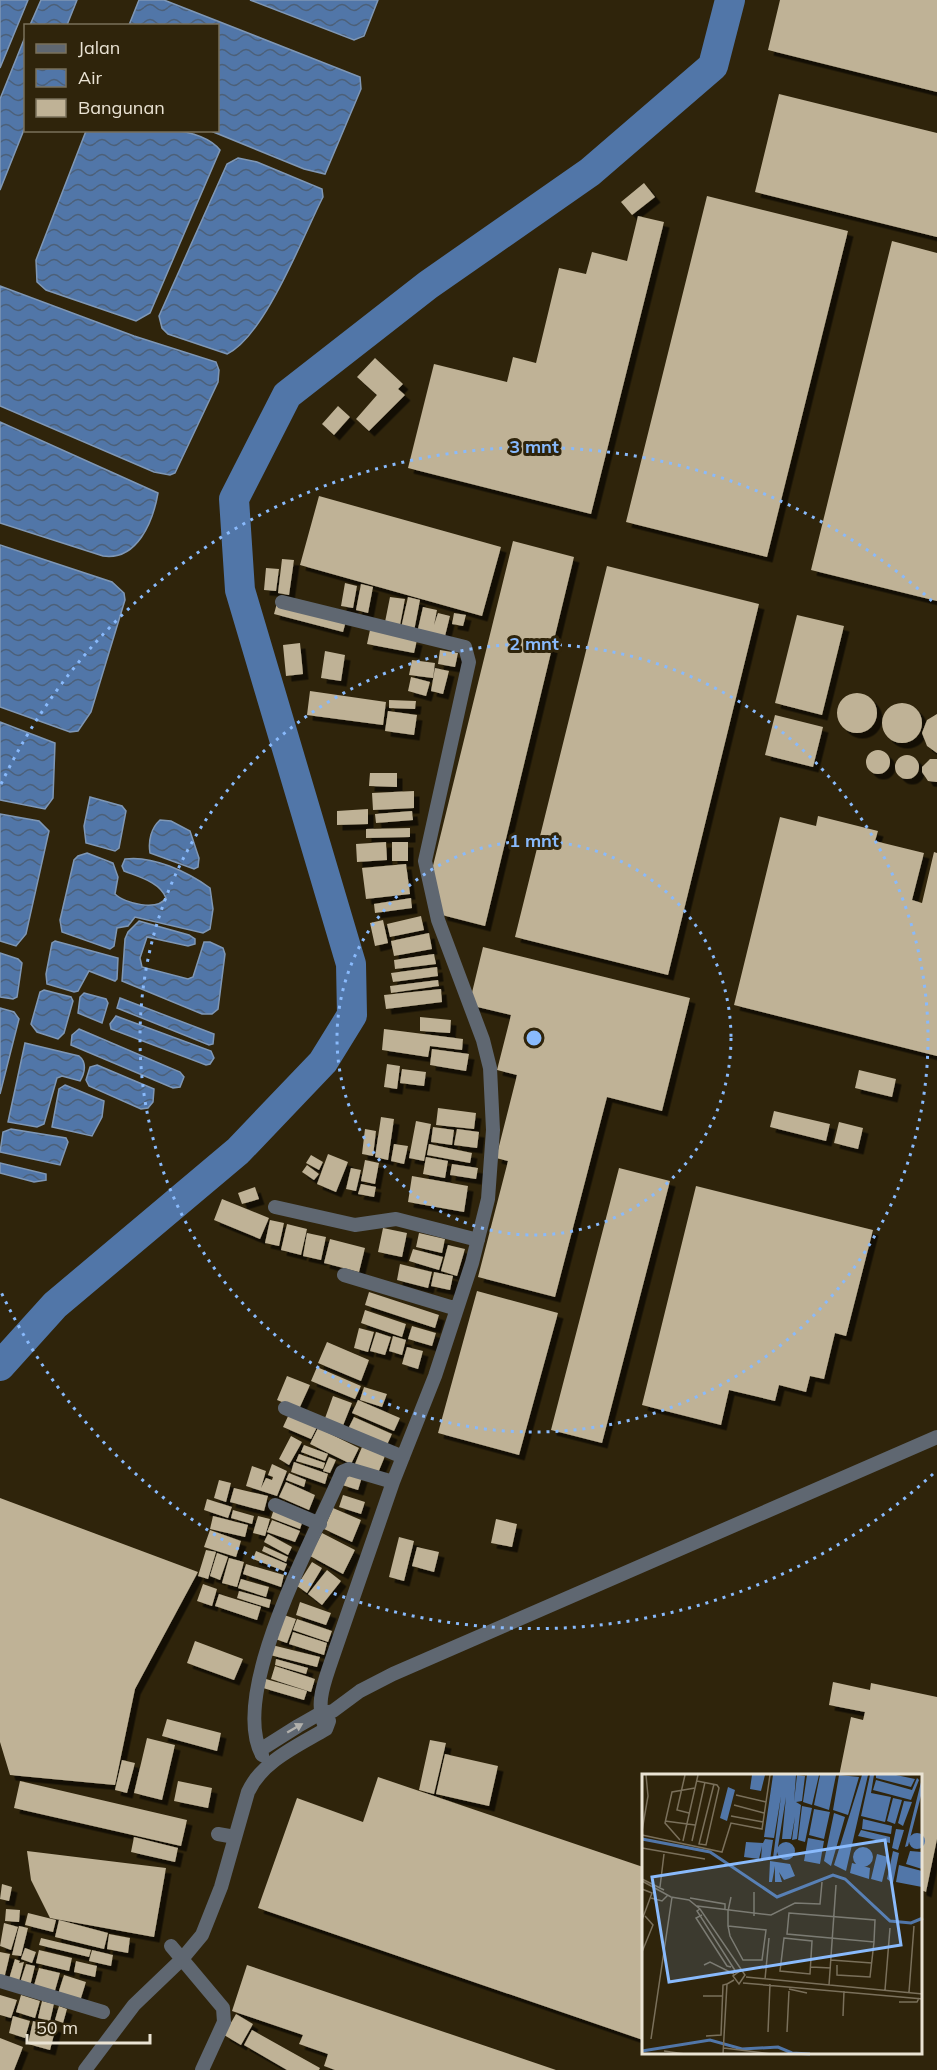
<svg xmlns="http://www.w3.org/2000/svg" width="937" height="2070" font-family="Mulish,sans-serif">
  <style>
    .water { fill: url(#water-waves); stroke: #7f97b5; stroke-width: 1.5 }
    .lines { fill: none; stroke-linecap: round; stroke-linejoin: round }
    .river { stroke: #5176a8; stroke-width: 30 }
    .building { fill: #bfb296; filter: url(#shadow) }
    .street { stroke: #5f6771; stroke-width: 14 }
    .oneway { fill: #b2b1ac }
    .ring { fill: none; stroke: #89bafc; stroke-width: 3; stroke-dasharray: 3 6 }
    .inset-river { fill: none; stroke: #5176a8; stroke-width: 3 }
    .inset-road { fill: none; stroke: #7a705b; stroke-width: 1.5 }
    .view { fill: #89bafc; fill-opacity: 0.15; stroke: #89bafc; stroke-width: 3 }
    .inset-edge { fill: none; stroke: #eae3d4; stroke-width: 3 }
    .centre { fill: #89bafc; stroke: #2f240b; stroke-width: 3 }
    .ring-label { font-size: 18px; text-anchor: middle; font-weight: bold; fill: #89bafc; stroke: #2f240b; stroke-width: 6; stroke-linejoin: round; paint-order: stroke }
  </style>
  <defs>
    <pattern id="water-waves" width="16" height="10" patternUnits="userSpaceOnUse" patternTransform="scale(1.5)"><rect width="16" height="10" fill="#5176a8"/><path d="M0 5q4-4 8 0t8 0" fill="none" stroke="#4c6079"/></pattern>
    <filter id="shadow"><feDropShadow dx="5.5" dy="5.5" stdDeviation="0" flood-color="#0009"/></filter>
  </defs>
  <rect width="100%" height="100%" fill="#2f240b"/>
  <path class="water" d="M0,0H28L0,68Z
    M41,0H77L67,25H30Z
    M139,0H164L360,77L361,89L325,174L304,169L211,131L218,130V26L129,25Z
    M250,0H378L364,36L354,40Z
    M25,37V127L0,190V99Z
    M86,131C122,130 196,120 220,150L150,313L136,321L46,290L37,282L36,260Z
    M238,158L257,162L322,189L323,197C303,236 265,336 227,354L168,334L162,328L159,316L227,164Z
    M0,286L134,336L216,362L219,370L218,382L175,473L170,475L154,472L0,406Z
    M0,422L158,493C153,522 137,561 103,556L0,523Z
    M0,545L112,582L124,593L125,600L91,712L78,731L70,732L0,707Z
    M0,722L55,743L53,798L45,809L0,800Z
    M90,797L122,806L126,811L119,848L115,851L86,843L84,826Z
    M0,814L39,821L49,831L26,934L16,946L0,941Z
    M160,820L171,821L190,831L199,858L198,867L194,869L150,853C148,841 151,828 160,820Z
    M87,853L113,863L118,877L115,894C125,904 158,911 166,898C160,882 139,877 124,871L122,866L125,859C152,855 188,872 210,888L213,909L210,929L203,933L135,917L128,926L117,928L114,946L110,949L62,932L60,920L74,860L78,856Z
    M139,921L189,935L195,939V944L188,946L147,937L140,958L142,967L188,979L193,977L204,942H210L223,948L225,954L218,1009L212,1014H202L122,981L125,939L128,932Z
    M55,941L118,958L117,979L115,981L89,971L78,991L74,992L47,984L46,974L52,943Z
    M0,953L18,959L22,963L17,997L13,999L0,997Z
    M44,990L71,997L73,1001L64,1033L58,1039L37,1032L31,1024L40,992Z
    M84,993L106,999L108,1003L102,1023L78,1013L80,997Z
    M120,998L214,1034L213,1044L209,1045L117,1008Z
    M0,1008L14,1012L19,1019L0,1094Z
    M116,1016L211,1051L214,1058L210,1064L206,1065L111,1029L110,1024Z
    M79,1029L180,1072L184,1077L180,1087L173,1088L71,1045L72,1035Z
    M25,1043L79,1056C87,1062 85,1073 80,1081L62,1076L57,1078L44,1124L37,1127L8,1122Z
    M97,1065L154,1089L153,1102L148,1108L141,1109L89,1086L86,1080L90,1067Z
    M65,1085L104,1101L102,1117L92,1136L52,1127L59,1089Z
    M11,1129L66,1138L68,1142L60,1165L0,1152L3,1132Z
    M0,1163L46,1174V1180L34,1182L0,1173Z"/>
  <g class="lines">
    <path class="river" d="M0,1366L55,1305L238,1151L323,1062L352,1015L351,964L240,590L234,499L287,395L428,285L590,172L713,66L730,0"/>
  </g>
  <path class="building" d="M780,0H937V92L768,50Z
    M779,94L937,133V237L755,192Z
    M644,183L655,197L632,215L621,202Z
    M707,196L848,231L767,557L626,522Z
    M638,216L664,222L591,514L408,468L434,364L507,382L513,357L536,363L559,268L586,274L592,252L627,261Z
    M892,241L937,253V601L811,570Z
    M375,358L403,384L398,389L405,395L369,431L356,419L377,395L357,377Z
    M338,406L350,417L334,435L322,424Z
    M319,496L501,547L482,616L300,565Z
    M513,541L574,557L485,926L442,915L431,874Z
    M282,559L294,560L289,595L278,593Z
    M607,566L759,604L668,975L515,937Z
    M266,568L279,569L276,591L264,590Z
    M345,583L357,586L353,608L341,606Z
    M361,584L373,587L368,613L356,610Z
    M390,597L405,599L400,625L385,622Z
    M408,597L420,600L414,631L401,628Z
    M277,603L346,621L343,632L274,614Z
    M423,607L437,610L434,625L438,613L450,616L445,636L417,633Z
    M454,613L466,615L463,626L452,624Z
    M797,615L844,626L822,715L775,703Z
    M370,630L417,640L414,653L367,644Z
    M300,643L303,674L286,676L283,645Z
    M440,650L458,653L455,667L438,664Z
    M325,651L345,655L341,681L321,678Z
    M412,660L435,663L433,678L409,675Z
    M435,668L449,671L443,694L431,691Z
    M411,677L430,682L426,696L408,691Z
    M310,691L386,702L383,725L307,715Z
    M837 713a20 20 0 1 1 40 0a20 20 0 1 1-40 0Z
    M389,700L416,701L415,709L389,708Z
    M882 723a20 20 0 1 1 40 0a20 20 0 1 1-40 0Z
    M388,711L417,715L414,735L385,731Z
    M937,714V753L927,746L922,733L927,720Z
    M775,715L823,727L813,767L765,755Z
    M866 762a12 12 0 1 1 24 0a12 12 0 1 1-24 0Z
    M895 767a12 12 0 1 1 24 0a12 12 0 1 1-24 0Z
    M930,759H937V782L928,781L922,772V767Z
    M370,773H397V787L369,786Z
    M414,791V808L373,810L372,793Z
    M368,809V824L337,825V811Z
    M412,811L413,820L376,823L375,814Z
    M818,816L878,831L875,841L924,853L912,900L922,903L934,852L937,853V1056L734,1005L780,817L816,826Z
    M410,828V837L366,838V829Z
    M386,842L387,860L357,862L356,844Z
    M392,842H408V861H392Z
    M406,864L410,894L366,899L362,868Z
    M411,898L412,908L375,913L374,904Z
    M421,916L424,930L390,937L387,924Z
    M383,920L388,943L375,946L370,923Z
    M429,933L432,949L394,956L391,941Z
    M483,947L690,998L662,1111L607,1097L555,1297L478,1277L508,1161L496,1158L517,1075L497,1070L511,1015L469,1005Z
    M434,954L436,964L395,969L394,960Z
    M437,967L438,976L393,982L391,973Z
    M438,980L439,986L391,993L390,986Z
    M441,989L442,1002L386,1009L384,995Z
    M420,1017L451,1020L450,1033L420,1031Z
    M384,1029L463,1039L462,1050L430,1046L428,1057L382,1050Z
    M432,1049L469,1054L466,1071L430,1065Z
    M387,1064L400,1066L397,1089L384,1087Z
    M402,1069L426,1072L424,1086L400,1083Z
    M859,1070L896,1079L892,1097L855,1088Z
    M438,1108L476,1113L474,1129L436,1125Z
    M774,1111L830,1124L826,1141L770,1127Z
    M381,1117L394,1119L388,1160L375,1157Z
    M416,1121L431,1124L424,1161L409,1158Z
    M839,1122L863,1128L858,1149L834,1143Z
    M433,1127L454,1130L452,1145L431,1142Z
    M365,1129L376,1131L373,1156L362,1154Z
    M457,1129L479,1132L477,1148L454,1145Z
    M394,1144L408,1146L404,1164L391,1161Z
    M429,1144L472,1153L470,1163L427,1155Z
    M328,1154L348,1162L336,1192L317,1184Z
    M311,1155L323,1162L319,1170L306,1163Z
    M426,1157L448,1161L445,1178L423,1174Z
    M365,1160L379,1163L375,1184L361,1181Z
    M452,1164L478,1168L476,1179L450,1175Z
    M307,1165L319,1174L314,1180L302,1172Z
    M351,1168L361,1170L356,1191L346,1189Z
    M619,1168L670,1181L602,1443L551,1430Z
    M412,1176L468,1186L464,1212L408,1202Z
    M361,1184L376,1187L374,1197L358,1194Z
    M696,1186L873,1230L846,1336L835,1333L824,1379L810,1376L806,1392L779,1385L775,1401L729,1390L721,1425L642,1405Z
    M255,1187L259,1199L242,1204L238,1193Z
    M222,1199L269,1218L260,1239L214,1220Z
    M270,1220L284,1223L279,1246L265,1243Z
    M287,1224L307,1229L301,1255L281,1250Z
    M383,1228L407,1233L402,1257L378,1252Z
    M307,1233L326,1237L321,1260L303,1256Z
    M419,1233L445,1239L442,1253L416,1247Z
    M330,1239L365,1248L359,1272L324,1263Z
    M448,1245L465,1249L457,1276L441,1271Z
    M413,1249L443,1257L439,1270L409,1261Z
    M400,1264L432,1272L428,1288L397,1280Z
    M434,1272L453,1276L450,1290L431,1286Z
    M477,1291L558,1313L519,1455L438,1433Z
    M369,1292L439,1315L435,1328L365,1305Z
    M365,1310L406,1324L402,1337L361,1323Z
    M412,1326L436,1333L432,1346L408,1339Z
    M359,1328L374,1332L368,1352L354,1348Z
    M376,1332L391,1337L385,1355L370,1351Z
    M393,1336L406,1340L402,1355L389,1351Z
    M327,1342L369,1360L361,1381L318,1363Z
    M407,1347L423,1351L418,1369L402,1364Z
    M317,1367L361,1386L355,1399L311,1381Z
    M287,1376L310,1385L299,1409L277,1400Z
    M364,1387L387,1394L382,1407L360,1400Z
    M333,1396L352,1403L342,1428L324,1421Z
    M358,1400L400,1418L394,1431L352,1413Z
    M290,1412L318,1425L311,1439L283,1427Z
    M354,1417L392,1434L385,1449L347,1431Z
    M318,1428L359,1448L351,1464L310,1444Z
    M291,1436L302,1442L289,1465L279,1459Z
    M304,1445L328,1454L325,1461L301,1452Z
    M362,1447L385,1456L378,1473L355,1464Z
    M299,1454L325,1463L323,1469L296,1461Z
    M329,1457L336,1460L330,1473L323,1471Z
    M294,1462L328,1474L325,1484L291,1472Z
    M272,1464L287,1471L277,1496L246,1486L252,1466L266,1471L261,1488L266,1478L272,1480L273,1477L268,1475Z
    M347,1472L362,1477L358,1490L342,1485Z
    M289,1473L306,1480L304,1487L286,1480Z
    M219,1480L231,1483L226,1502L214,1498Z
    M286,1482L315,1495L309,1510L279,1497Z
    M234,1488L268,1496L264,1511L230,1502Z
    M343,1495L365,1502L361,1514L339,1507Z
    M0,1498L198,1572L135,1689L115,1785L10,1775L0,1742Z
    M207,1499L232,1507L228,1518L204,1510Z
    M333,1508L361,1520L352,1542L324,1529Z
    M274,1509L303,1520L300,1529L271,1518Z
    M233,1510L254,1516L252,1524L231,1518Z
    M213,1516L248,1525L245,1537L210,1529Z
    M258,1516L270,1519L265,1536L253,1533Z
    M496,1519L517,1524L512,1547L491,1543Z
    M272,1520L300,1531L295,1542L267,1532Z
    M210,1530L241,1541L236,1557L204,1547Z
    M322,1533L355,1550L343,1574L310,1556Z
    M268,1534L292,1547L288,1555L264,1542Z
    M399,1537L414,1541L404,1581L389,1577Z
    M264,1546L288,1557L286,1562L262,1551Z
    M417,1547L439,1552L434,1572L412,1566Z
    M206,1550L216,1552L208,1579L198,1576Z
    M256,1551L287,1564L284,1571L253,1559Z
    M217,1553L228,1557L220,1580L210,1576Z
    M229,1558L244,1562L237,1587L222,1583Z
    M312,1562L322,1568L307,1593L297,1586Z
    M246,1564L284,1575L281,1587L243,1574Z
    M327,1570L341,1581L322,1605L308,1594Z
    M241,1579L269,1587L266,1597L238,1588Z
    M203,1584L217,1589L212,1606L197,1601Z
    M239,1591L271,1600L269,1608L237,1598Z
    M219,1594L261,1607L257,1620L215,1606Z
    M300,1602L331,1613L326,1625L296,1615Z
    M284,1615L296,1619L287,1643L275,1639Z
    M297,1619L332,1631L328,1642L293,1630Z
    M293,1632L327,1643L324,1655L289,1644Z
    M195,1641L243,1659L234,1680L187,1663Z
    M272,1645L320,1657L317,1667L270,1655Z
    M276,1659L308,1668L306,1674L275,1665Z
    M275,1666L315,1679L311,1692L271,1679Z
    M266,1679L307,1691L304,1700L263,1688Z
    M833,1682L870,1690L871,1683L937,1697V1839L926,1892L921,1890V1776H839L851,1717L863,1720L865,1712L829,1705Z
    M167,1719L221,1733L217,1751L162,1736Z
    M147,1738L175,1745L162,1800L134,1793Z
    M430,1740L446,1743L434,1794L419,1790Z
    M445,1754L498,1766L489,1806L436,1794Z
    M122,1760L135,1763L127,1793L115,1790Z
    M378,1777L643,1867V2040L258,1908L297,1798L363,1822Z
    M20,1781L187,1820L181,1846L14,1808Z
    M178,1781L212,1788L208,1808L174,1801Z
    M134,1837L178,1848L175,1862L131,1852Z
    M27,1851L166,1868L154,1937L50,1918L31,1880Z
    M2,1884L12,1887L9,1901L0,1899Z
    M6,1909L20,1910L19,1922L5,1921Z
    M28,1913L56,1920L53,1932L25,1925Z
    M59,1920L108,1933L104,1949L55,1937Z
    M4,1923L18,1927L11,1950L0,1946Z
    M19,1926L28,1928L21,1956L12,1955Z
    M109,1934L130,1938L128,1953L107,1949Z
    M41,1938L91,1950L89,1957L39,1945Z
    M25,1948L36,1952L32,1963L21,1959Z
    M39,1950L72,1958L69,1971L36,1963Z
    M92,1950L113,1955L111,1966L89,1961Z
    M0,1952L10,1954L4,1979H0Z
    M15,1959L20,1961L19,1963L24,1962L19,1981L9,1979Z
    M76,1961L97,1966L95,1977L74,1972Z
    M26,1964L35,1966L30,1986L20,1983Z
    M247,1965L556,2070H335L324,2066L328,2054L299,2044L303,2035L232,2011Z
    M39,1968L60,1973L54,1994L33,1989Z
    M64,1975L86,1982L80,2001L58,1994Z
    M0,1995L17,2000L11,2018L0,2015Z
    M21,1995L40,2001L35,2018L16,2012Z
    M42,2001L54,2004L50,2021L38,2018Z
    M59,2006L67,2009L63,2023L55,2020Z
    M236,2014L253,2024L241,2045L224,2035Z
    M13,2016L30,2021L25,2038L9,2033Z
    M33,2021L56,2027L50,2050L28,2044Z
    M252,2030L320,2068L319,2070H287L244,2045Z
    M0,2038L23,2047L14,2070H0Z"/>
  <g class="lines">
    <path class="street" d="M282,602L465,647L469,662L425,861L438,920L483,1040L490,1068L493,1130L488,1199L472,1263L435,1376L393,1482L331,1662C323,1686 315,1705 326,1729
      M275,1207L355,1225L396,1219L478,1240
      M344,1275L457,1309
      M285,1408L403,1457
      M275,1505L320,1524
      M260,1750L298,1726L319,1714L333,1711L360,1691L393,1674L937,1437
      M262,1755C228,1692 316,1535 342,1472L349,1469L393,1482
      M218,1834L235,1837
      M171,1946L223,2008L224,2022L202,2070
      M0,1981L103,2012
      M85,2070L134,2005L182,1959L202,1935L221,1887L248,1792C262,1761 299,1745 326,1729L329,1721"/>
  </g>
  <defs><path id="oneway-solid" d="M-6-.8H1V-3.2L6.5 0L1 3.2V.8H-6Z" transform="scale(1.5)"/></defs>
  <use class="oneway" href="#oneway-solid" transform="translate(295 1728) rotate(-30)"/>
  <g class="ring">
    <circle cx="534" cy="1038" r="197"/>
    <circle cx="534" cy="1038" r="394"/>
    <path d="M933 1474A591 591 0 0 1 1 1292M1 784A591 591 0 0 1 933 602"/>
  </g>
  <g transform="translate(642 1774)">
    <rect width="280" height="280" fill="#2f240b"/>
    <path d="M110,1H123L119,17L108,15ZM131,1H154L152,28L155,1L163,2L160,27L154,28L159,31L155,65L150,66L153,43L149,65H140L144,23L134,85L131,84L139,22L132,64L122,63ZM165,1H177L170,31L161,28ZM178,1H194L187,36L172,31ZM197,1L217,3L206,41L191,36ZM220,1H226L204,97L192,91ZM228,1H232L229,19L249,23L243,48L219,42ZM234,1H254L273,5L269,13L234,4ZM275,4L277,6L269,26L231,16L234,6L270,16ZM280,4V18L266,72L263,73ZM86,13L93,16L85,47L78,44ZM251,24L260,26L253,50L245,47ZM262,27L270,28L261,52L256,49ZM160,32L170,34L163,68L156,66ZM172,35L188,38L182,65L167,61ZM192,39L203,43L189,92L182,87ZM221,45L250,52L249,60L220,55ZM254,55L262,56L256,76L250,74ZM219,56L248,63V69L216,62ZM267 67a8 8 0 1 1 16 0a8 8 0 1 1-16 0ZM166,64L182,67L178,90L162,87ZM123,65L131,66L128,86L119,85L120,72L117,85L102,83L104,68L121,69ZM135 77a9 9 0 1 1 18 0a9 9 0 1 1-18 0ZM211 83a10 10 0 1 1 20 0a10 10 0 1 1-20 0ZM251,77L257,79L251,109L245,105ZM268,77L280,78V95L264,90ZM235,80L246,83L240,108L229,105ZM128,87L148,90L153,102L142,106L137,98L140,108H133V92L130,108H127ZM210,89L228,94L227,105L208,99ZM257,91L280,97V113L254,108Z" fill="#5176a8"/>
    <path class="inset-river" d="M0,65L68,78L135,123L191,101L203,105L248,147L269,149L281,144M0,277L68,266L100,275L136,273L150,279L168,280"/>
    <path class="inset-road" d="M43,1L35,36L47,39M55,7L75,11L77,14L64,71L57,70L72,10M94,21L124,28M92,31L122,39M89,42L121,48M23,47L53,51M0,57L6,22L4,1M0,61L80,78L89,49L120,55L128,1M38,66L23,49L30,18L53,14M41,67L56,1M50,67L63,8M0,74L63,85M0,105L22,116M0,107L29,123L47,126L58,135L103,201L97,210L91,202L98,197M18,113L22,80M0,115L10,119L0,146M9,124L20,127L26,121M48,124L83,130V136M55,132L129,141L153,129L178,130L180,108M58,135L55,137L94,198M147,139L233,146L232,168L145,160ZM60,141L54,144L85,192L89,193M112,142V118M86,152L124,156L120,186H101L88,162L86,152V137L89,123M142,164L170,167L168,200L138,197ZM0,178L11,151L3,142M189,186L230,189M62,191L68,188L92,200M195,191V201L228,203L232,168M169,193L189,194M104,203L281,220M123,205L127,164M101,209L281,225M187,211L194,111M147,215L165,219M243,216L248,154M267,218L272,152M61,222H81M257,228H275L277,224M201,242L202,217M126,258L128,210M145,258L147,217M64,262L79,261L81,211L85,210M9,265L30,123M82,274L129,280M22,277L43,280M81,280L85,210L92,206"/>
    <path class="view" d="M243,66L259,171L27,208L10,103Z"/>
    <rect width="280" height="280" class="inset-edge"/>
  </g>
  <circle cx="534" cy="1038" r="9" class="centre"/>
  <g class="ring-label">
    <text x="534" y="453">3 mnt</text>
    <text x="534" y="650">2 mnt</text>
    <text x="534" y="847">1 mnt</text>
  </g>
  <rect x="24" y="24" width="195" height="108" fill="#2f240b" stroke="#7a705b" stroke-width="1.5"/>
  <rect x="36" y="44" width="30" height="9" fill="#5f6771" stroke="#7a705b" stroke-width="1.5"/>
  <text x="78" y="54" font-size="18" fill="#eae3d4">Jalan</text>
  <rect x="36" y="69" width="30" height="18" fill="url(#water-waves)" stroke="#7a705b" stroke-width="1.5"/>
  <text x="78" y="84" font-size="18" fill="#eae3d4">Air</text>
  <rect x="36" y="99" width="30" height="18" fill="#bfb296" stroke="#7a705b" stroke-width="1.5"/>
  <text x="78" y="114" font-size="18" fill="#eae3d4">Bangunan</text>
  <path d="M27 2034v9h123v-9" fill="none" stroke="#eae3d4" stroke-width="3"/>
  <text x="36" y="2034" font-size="18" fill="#eae3d4" stroke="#2f240b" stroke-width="4.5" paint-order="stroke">50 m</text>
</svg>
